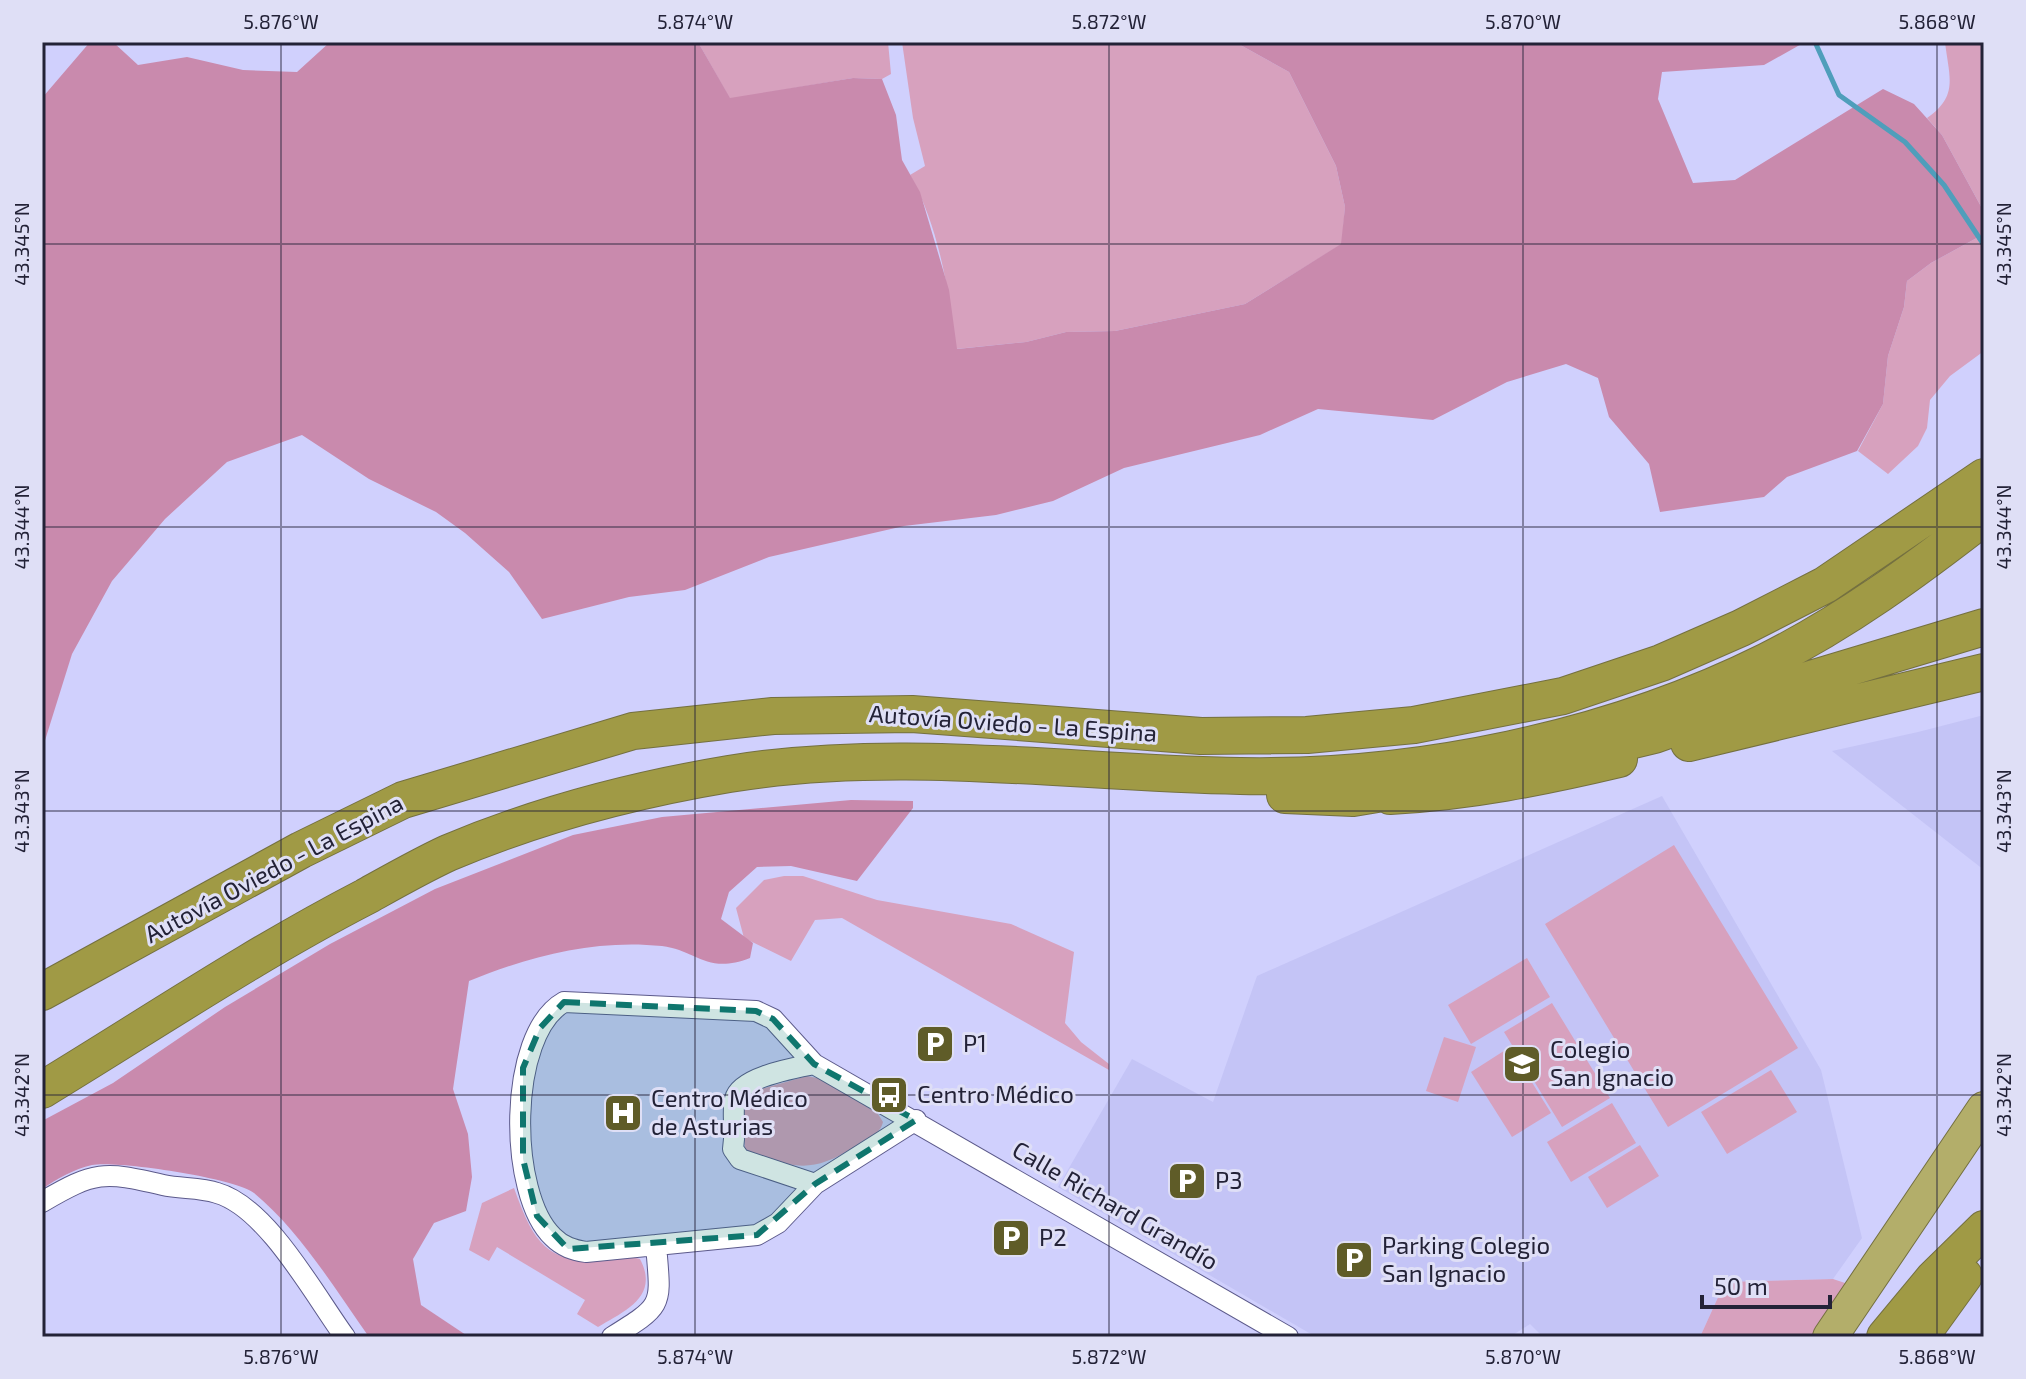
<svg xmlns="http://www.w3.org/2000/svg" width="2026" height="1379" font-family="'Exo 2',sans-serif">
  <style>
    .built { fill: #c4c4f6 }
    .green { fill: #d7a1be }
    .forest { fill: #c98aad }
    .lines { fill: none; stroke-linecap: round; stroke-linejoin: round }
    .stream { stroke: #4f9ebb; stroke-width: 5 }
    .minor-casing { stroke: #5c5a8b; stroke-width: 22 }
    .trunk-casing { stroke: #747040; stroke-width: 36 }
    .motorway-casing { stroke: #747040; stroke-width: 38 }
    .minor { stroke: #fff; stroke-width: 20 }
    .trunk { stroke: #b3ae6a; stroke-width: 34 }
    .motorway { stroke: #a09a45; stroke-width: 36 }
    .marked { fill: #0f766e; fill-opacity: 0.2; stroke: #0f766e; stroke-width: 6; stroke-dasharray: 16 10; stroke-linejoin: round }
    .ticks { fill: none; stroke: #232237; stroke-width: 2; stroke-opacity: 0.45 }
    .labels { text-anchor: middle; stroke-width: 6; stroke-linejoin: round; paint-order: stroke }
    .street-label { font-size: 24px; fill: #232237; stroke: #dfdff6 }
    .poi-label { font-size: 24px; fill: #232237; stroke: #dfdff6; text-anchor: start }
    .neatline { fill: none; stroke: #232237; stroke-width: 3 }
    .ticks-label { font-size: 20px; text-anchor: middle; fill: #232237 }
  </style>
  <rect width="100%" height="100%" fill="#d0d0fd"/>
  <path class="built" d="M1984,715V870L1832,751L1918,732Z
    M1662,796L1821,1070L1862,1238L1833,1279L1725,1282L1700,1337H1543L1530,1324L1510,1337H1316L1058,1187L1132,1059L1213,1102L1257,976Z"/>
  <path class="green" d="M698,42H888L891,74L882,79L853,78L730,99Z
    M902,42H1235L1289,72L1336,166L1345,207L1342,244L1245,304L1115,331L1066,332L1026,342L956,349C949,291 939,227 910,175L925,166L913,118Z
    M1945,42H1984V212L1942,135L1927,118C1959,96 1949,77 1945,42Z
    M1984,234V351L1950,376L1930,400L1927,428L1918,446L1888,474L1858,451L1883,404L1888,356L1904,307L1907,281L1931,263Z
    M1674,845L1798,1048L1668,1127L1545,924Z
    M784,876H803L877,900L1011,924L1074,952L1065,1023L1081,1042L1109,1064V1070L842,918L815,920L791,961L744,938L736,908L764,880Z
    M1527,958L1550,997L1471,1044L1448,1005Z
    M1552,1003L1610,1098L1562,1127L1504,1032Z
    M1444,1037L1476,1047L1458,1102L1426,1091Z
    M1510,1047L1551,1113L1512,1137L1471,1072Z
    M1771,1070L1797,1112L1727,1154L1701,1112Z
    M807,1076L827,1080L878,1114L883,1122C880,1135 867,1139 856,1146C810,1175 794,1168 745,1150L742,1101L750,1092Z
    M1612,1103L1636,1143L1571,1182L1547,1142Z
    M1640,1145L1659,1176L1607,1208L1588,1177Z
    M514,1188C532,1238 545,1265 602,1260C614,1259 628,1255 640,1259C660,1297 624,1311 598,1327L577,1314L585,1300L497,1247L489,1261L469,1250L482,1203Z
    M1833,1279L1848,1284L1813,1337H1700L1725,1282Z"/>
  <path class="forest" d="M90,42H113L138,65L187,57L243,70L297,72L330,42H698L730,98L853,78L882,79L896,115L902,160L920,192L949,290L957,349L1026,342L1066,332L1115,331L1245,304L1341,244L1345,207L1336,166L1289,72L1235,42H1805L1764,65L1662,72L1658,99L1693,183L1735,180L1883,89L1914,104L1942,135L1984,212V234L1931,263L1907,281L1904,307L1888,356L1883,404L1857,451L1787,477L1764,497L1660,512L1649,464L1609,417L1598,378L1566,364L1507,382L1433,420L1318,409L1260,435L1124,468L1053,501L996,515L904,526L769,557L685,590L629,597L542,619L509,572L465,533L436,512L369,479L302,435L227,462L165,519L112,581L72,654L42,750V98Z
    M851,800L913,801V808L857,881L791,866L757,867L729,892L721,919L753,943L750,958C707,975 696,950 662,946C595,939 530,956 469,981L453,1089L468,1134L472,1177L466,1211L434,1223L413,1259L421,1305L469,1337H369C335,1289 300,1231 254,1193C236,1178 116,1160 92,1165C74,1169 57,1179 42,1189V1121L113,1083L225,1007L330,944L435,889L573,835L662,817Z"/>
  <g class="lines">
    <path class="stream" d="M1815,42L1839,95L1905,142L1944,185L1984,245"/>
    <defs>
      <path id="minor" d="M916,1120L815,1184L778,1223L757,1235L586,1252C573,1250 563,1247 553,1237C508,1195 507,1034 564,1002L756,1011L773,1019L814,1064L1288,1337
        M734,1125C734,1117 733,1107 735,1099C740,1077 794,1068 814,1064
        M734,1139L733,1149L740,1159L815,1184
        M42,1202C95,1171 103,1171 163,1185C181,1189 200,1187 217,1193C267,1207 315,1296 345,1337
        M612,1337C665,1304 661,1306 656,1245"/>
      <path id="trunk" d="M1830,1337L1984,1109"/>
      <path id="motorway" d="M1689,743L1984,672
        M1588,751L1654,735L1811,679L1984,627
        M1285,795L1353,798L1413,788
        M1390,796C1468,792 1543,777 1619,759
        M42,992L301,850L403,800L633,731L773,716L912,714L1201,736L1307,735L1414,725L1563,696L1661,663L1741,628L1825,585L1984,477
        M42,1090C149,1025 253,955 365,897C392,882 420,866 448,853C538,815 633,790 729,774C898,746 1070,773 1240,776C1417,779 1608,740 1767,661C1845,622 1916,570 1984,517
        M1885,1337L1934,1278L1984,1229
        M1920,1337L1964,1276"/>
    </defs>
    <use href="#minor" class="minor-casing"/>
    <use href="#trunk" class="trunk-casing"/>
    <use href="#motorway" class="motorway-casing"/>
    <use href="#minor" class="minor"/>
    <use href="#trunk" class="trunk"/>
    <use href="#motorway" class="motorway"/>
  </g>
  <path class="marked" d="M564,1002L756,1011L773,1019L814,1064L916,1120L815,1184L757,1235L568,1249L537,1216L523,1159V1068L540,1028Z"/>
  <path class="ticks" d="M281,42V1337M695,42V1337M1109,42V1337M1523,42V1337M1937,42V1337M42,244H1984M42,527H1984M42,811H1984M42,1095H1984"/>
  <defs>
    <symbol id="parking-square" viewBox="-11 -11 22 22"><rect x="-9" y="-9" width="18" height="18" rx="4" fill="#5f5c28" stroke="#dfdff6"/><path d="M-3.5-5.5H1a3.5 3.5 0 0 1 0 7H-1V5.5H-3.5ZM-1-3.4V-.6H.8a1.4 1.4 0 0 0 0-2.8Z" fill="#fff"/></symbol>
    <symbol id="school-square" viewBox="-11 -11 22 22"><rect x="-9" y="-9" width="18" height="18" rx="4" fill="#5f5c28" stroke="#dfdff6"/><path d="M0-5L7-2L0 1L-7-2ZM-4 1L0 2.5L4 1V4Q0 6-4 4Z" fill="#fff"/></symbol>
    <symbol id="bus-square" viewBox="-11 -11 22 22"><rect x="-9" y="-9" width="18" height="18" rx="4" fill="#5f5c28" stroke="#dfdff6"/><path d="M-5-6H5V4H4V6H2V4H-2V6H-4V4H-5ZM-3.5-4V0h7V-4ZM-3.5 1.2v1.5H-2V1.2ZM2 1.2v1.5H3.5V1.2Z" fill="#fff"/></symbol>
    <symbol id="hospital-square" viewBox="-11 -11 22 22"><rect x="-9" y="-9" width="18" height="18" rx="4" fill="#5f5c28" stroke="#dfdff6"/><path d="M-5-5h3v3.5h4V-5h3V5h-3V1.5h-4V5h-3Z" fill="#fff"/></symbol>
  </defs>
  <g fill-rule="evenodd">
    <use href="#parking-square" x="913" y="1022" width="44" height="44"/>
    <use href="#school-square" x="1500" y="1042" width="44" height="44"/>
    <use href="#bus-square" x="867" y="1073" width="44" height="44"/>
    <use href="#hospital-square" x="601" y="1091" width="44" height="44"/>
    <use href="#parking-square" x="1165" y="1159" width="44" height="44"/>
    <use href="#parking-square" x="989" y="1216" width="44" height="44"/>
    <use href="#parking-square" x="1332" y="1238" width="44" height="44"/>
  </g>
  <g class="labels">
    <g class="street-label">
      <text transform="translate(1013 724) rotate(4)" y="8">Autovía Oviedo - La Espina</text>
      <text transform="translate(274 869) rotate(-28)" y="8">Autovía Oviedo - La Espina</text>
      <text transform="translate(1115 1206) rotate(30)" y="8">Calle Richard Grandío</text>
    </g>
    <g class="poi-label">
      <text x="963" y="1052">P1</text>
      <text x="1550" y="1058">Colegio<tspan x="1550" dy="28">San Ignacio</tspan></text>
      <text x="917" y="1103">Centro Médico</text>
      <text x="651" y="1107">Centro Médico<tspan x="651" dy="28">de Asturias</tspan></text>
      <text x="1215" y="1189">P3</text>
      <text x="1039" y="1246">P2</text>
      <text x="1382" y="1254">Parking Colegio<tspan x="1382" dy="28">San Ignacio</tspan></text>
    </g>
  </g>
  <rect width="2026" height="1379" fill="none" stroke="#dfdff6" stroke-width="88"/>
  <path d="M1702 1295v12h128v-12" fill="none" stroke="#232237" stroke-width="4"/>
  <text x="1714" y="1295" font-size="24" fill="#232237" stroke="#dfdff6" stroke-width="6" paint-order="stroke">50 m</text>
  <rect x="44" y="44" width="1938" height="1291" class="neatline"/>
  <g class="ticks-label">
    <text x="281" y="29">5.876°W</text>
    <text x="695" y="29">5.874°W</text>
    <text x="1109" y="29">5.872°W</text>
    <text x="1523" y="29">5.870°W</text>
    <text x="1937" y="29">5.868°W</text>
    <text transform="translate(22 244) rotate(-90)" y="7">43.345°N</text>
    <text transform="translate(2004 244) rotate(-90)" y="7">43.345°N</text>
    <text transform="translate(22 527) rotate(-90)" y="7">43.344°N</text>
    <text transform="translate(2004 527) rotate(-90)" y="7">43.344°N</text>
    <text transform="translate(22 811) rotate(-90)" y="7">43.343°N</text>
    <text transform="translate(2004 811) rotate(-90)" y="7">43.343°N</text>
    <text transform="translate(22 1095) rotate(-90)" y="7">43.342°N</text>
    <text transform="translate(2004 1095) rotate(-90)" y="7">43.342°N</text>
    <text x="281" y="1364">5.876°W</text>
    <text x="695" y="1364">5.874°W</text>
    <text x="1109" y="1364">5.872°W</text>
    <text x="1523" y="1364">5.870°W</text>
    <text x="1937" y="1364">5.868°W</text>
  </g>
</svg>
